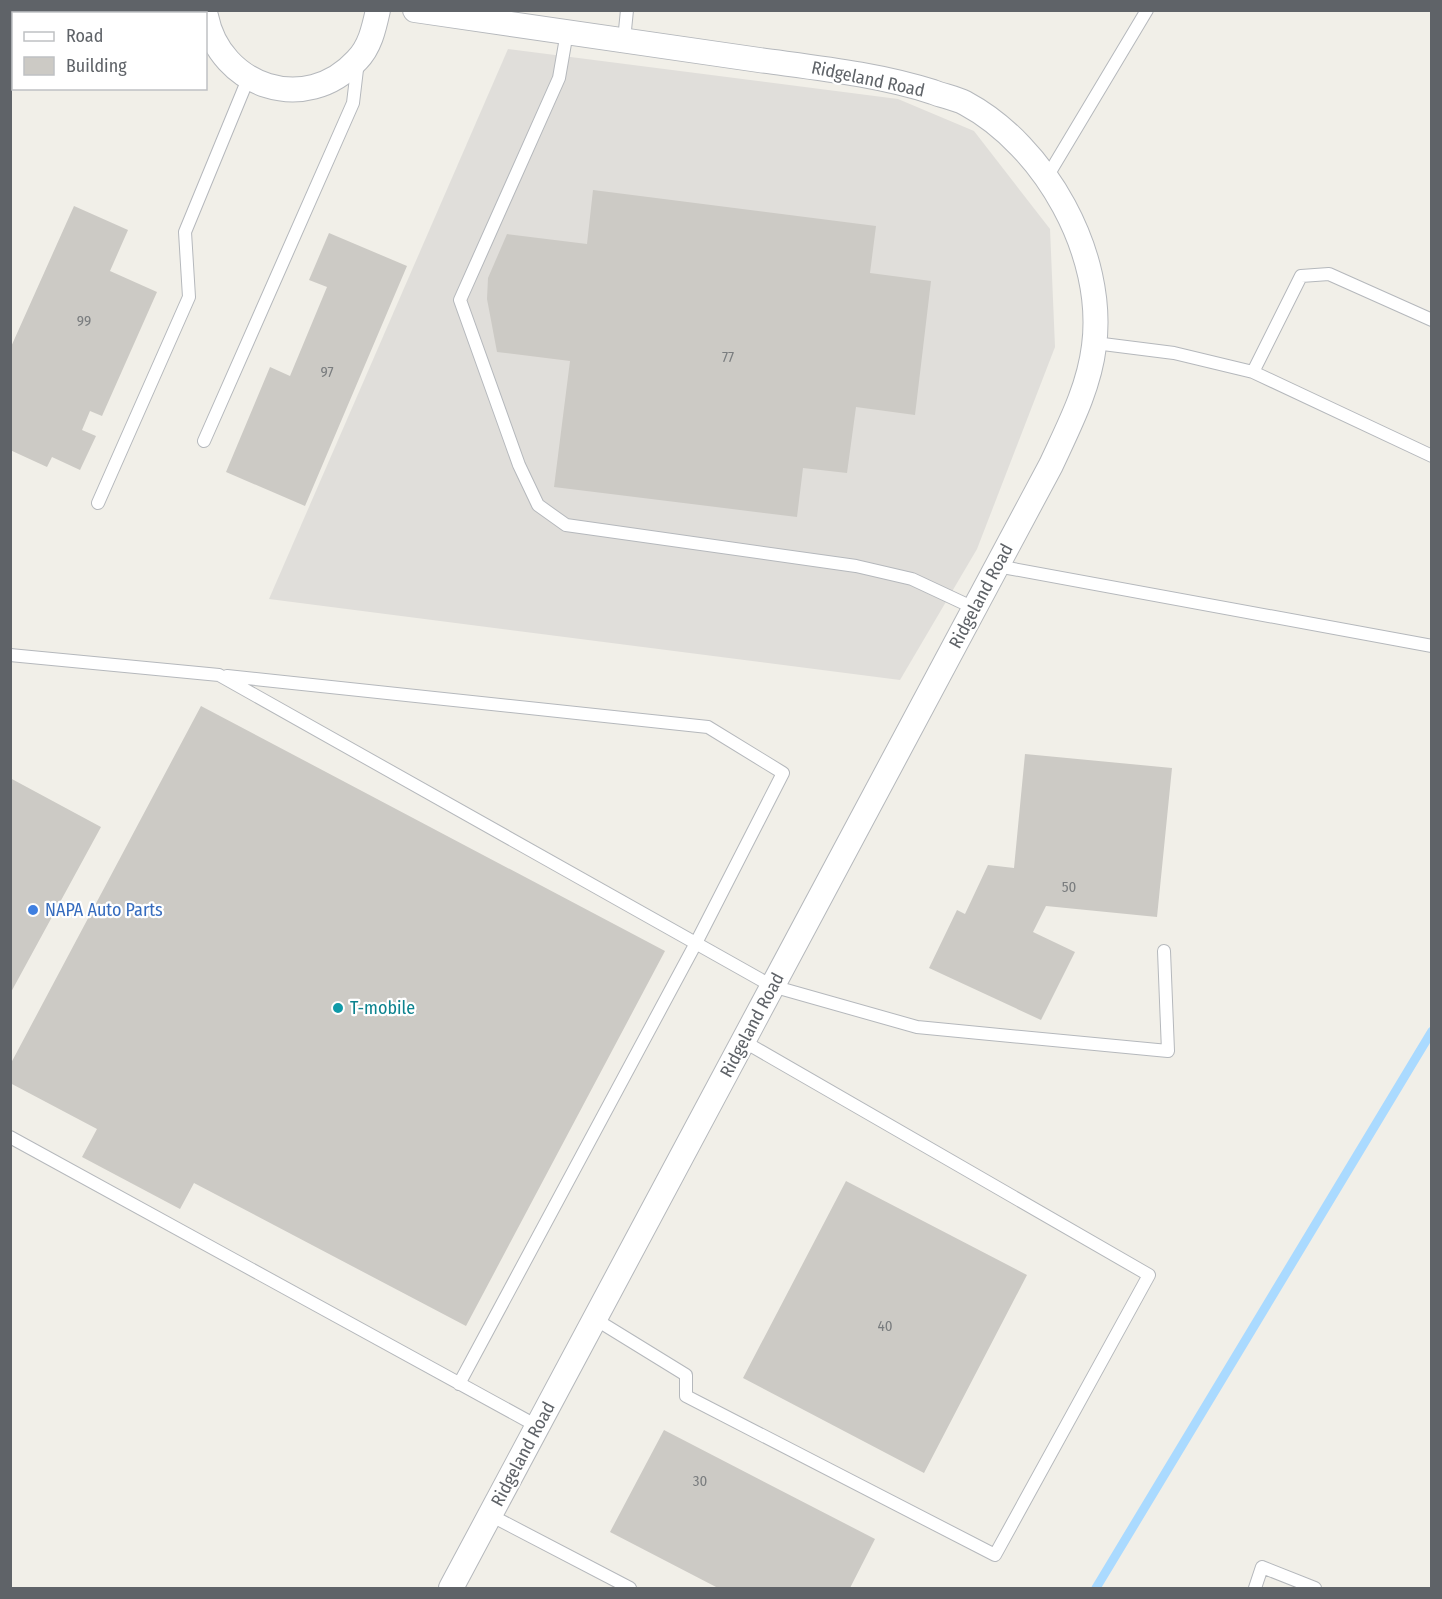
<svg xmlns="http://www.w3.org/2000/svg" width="1442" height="1599" font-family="'Fira Sans Condensed',sans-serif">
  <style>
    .industrial { fill: #e0deda }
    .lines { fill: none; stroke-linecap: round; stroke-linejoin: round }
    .stream { stroke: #aadaff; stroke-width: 9 }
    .building { fill: #cccac5 }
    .lane-casing { stroke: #b5b8bc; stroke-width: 14 }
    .street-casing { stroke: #b5b8bc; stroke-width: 26 }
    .lane { stroke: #fff; stroke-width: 12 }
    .street { stroke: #fff; stroke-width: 24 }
    .shop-dot { fill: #3f7fe0; stroke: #fff; stroke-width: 2 }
    .culture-dot { fill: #0f9aa8; stroke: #fff; stroke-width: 2 }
    .labels { text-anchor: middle; stroke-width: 4.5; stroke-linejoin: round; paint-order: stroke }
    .number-label { font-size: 15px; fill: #7a7d7f }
    .street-label { font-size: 18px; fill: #5f6368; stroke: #fff }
    .shop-label { font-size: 18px; fill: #366cbe; stroke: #fff; text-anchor: start }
    .culture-label { font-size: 18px; fill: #0d838f; stroke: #fff; text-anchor: start }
  </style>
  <rect width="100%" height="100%" fill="#f1efe8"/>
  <path class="industrial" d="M508,49L898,99L974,131L1050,229L1055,347L977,549L900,680L269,599Z"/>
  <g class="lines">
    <path class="stream" d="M1096,1588L1432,1031"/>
  </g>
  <path class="building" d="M593,190L876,226L870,273L931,281L915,415L856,407L847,473L803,468L797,517L554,487L570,361L497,352L487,299L488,278L507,234L587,244Z
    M74,206L128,230L110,271L157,292L102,416L90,411L82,430L96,436L80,470L52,457L47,467L10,450V349Z
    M329,233L407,266L305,506L226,472L270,367L290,376L327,287L309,280Z
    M201,706L665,951L466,1326L194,1183L180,1209L82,1157L97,1129L10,1083V1065Z
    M1025,754L1172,768L1157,917L1046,906L1033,932L1075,952L1041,1020L929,968L957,910L965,914L988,865L1014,868Z
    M10,778L101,827L10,994Z
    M846,1181L1027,1275L924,1473L743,1378Z
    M664,1430L875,1539L850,1588H718L610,1532Z"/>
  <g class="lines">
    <defs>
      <path id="lane" d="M567,32L559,78L460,300L519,465L538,505L566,525L856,566L912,579L974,608
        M624,40L627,10
        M1047,177L1147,10
        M1095,343L1174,353L1253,372L1432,456
        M1253,372L1301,276L1329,274L1432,320
        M204,441L353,103L358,61
        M98,503L189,297L185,232L248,79
        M997,566L1432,646
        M10,655L219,675L772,986L917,1027L1168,1051L1164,951
        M227,676L708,727L783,773L696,943L459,1384
        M10,1137L537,1426
        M595,1319L686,1375V1396L995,1555L1149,1275L743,1041
        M490,1515L630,1588
        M1255,1588L1262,1567L1315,1588"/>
      <path id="street" d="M415,10C530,27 645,43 759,60C817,68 877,74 933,92C943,96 955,98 965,103C1045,146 1106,254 1094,346C1089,388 1069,426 1051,465L451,1588
        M206,16C220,87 306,116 357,60C370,47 374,28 378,10"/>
    </defs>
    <use href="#lane" class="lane-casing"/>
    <use href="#street" class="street-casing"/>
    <use href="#lane" class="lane"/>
    <use href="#street" class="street"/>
  </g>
  <circle class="shop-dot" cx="33" cy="910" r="6"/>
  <circle class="culture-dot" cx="338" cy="1008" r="6"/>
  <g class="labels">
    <g class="number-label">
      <text x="84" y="326">99</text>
      <text x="728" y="362">77</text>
      <text x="327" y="377">97</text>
      <text x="1069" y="892">50</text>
      <text x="885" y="1331">40</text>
      <text x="700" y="1486">30</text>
    </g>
    <g class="street-label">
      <text transform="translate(868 79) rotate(12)" y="6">Ridgeland Road</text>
      <text transform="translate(981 596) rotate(-62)" y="6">Ridgeland Road</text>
      <text transform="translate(752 1025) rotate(-62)" y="6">Ridgeland Road</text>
      <text transform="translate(523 1454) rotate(-62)" y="6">Ridgeland Road</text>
    </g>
    <g class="shop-label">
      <text x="45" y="916">NAPA Auto Parts</text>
    </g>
    <g class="culture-label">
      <text x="350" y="1014">T-mobile</text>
    </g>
  </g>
  <rect width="1442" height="1599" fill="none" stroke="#5f6368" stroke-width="24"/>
  <rect x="12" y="12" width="195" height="78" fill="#ffffff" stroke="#bfc1c3" stroke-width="1.5"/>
  <rect x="24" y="32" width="30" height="9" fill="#ffffff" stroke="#bfc1c3" stroke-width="1.5"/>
  <text x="66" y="42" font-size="18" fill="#5f6368">Road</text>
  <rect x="24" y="57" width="30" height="18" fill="#cccac5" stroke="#bfc1c3" stroke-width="1.5"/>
  <text x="66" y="72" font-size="18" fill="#5f6368">Building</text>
</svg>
